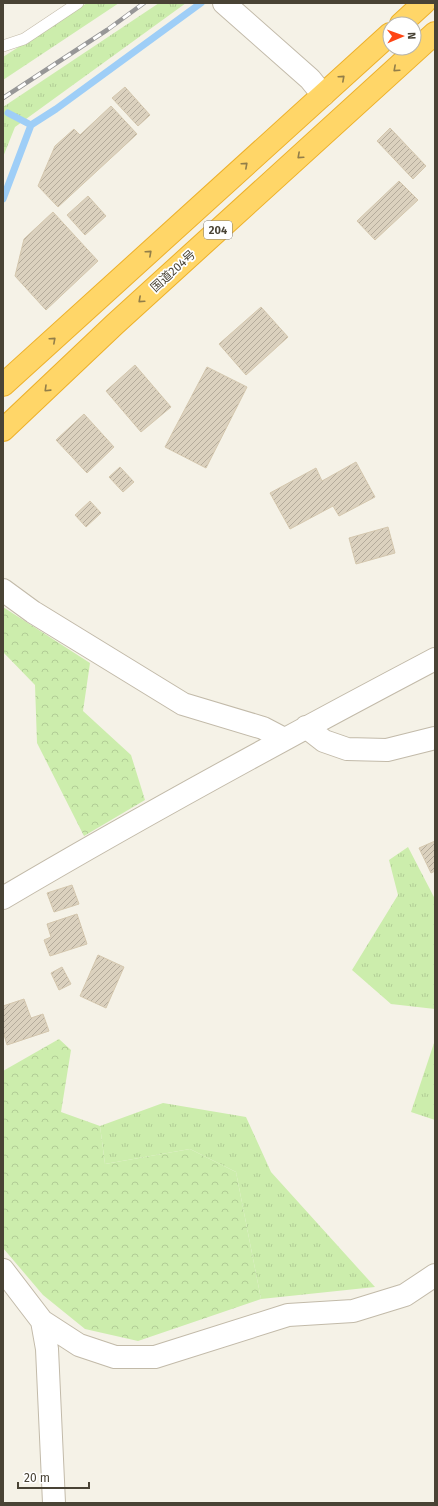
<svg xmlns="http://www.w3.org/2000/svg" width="438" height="1506" font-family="'Fira Sans','Noto Sans JP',sans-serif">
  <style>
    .grass { fill: url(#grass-tufts) }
    .forest { fill: url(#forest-crowns) }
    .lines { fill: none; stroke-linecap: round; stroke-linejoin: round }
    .stream { stroke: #9ecef7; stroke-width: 7 }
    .building { fill: url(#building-hatch); stroke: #d4c7ae }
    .lane-casing { stroke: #c2baa9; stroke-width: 12 }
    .street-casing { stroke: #c2baa9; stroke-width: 24 }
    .highway-casing { stroke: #edb02a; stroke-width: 24 }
    .lane { stroke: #fff; stroke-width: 11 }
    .street { stroke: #fff; stroke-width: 22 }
    .highway { stroke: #ffd668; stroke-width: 22 }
    .rail-casing { stroke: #979797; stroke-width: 4.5 }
    .rail { stroke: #fff; stroke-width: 3; stroke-dasharray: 9; stroke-linecap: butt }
    .oneway { stroke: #927e49 }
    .labels { text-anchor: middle; stroke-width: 3.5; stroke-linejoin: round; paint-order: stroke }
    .shield { fill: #fff; stroke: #807b72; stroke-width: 1 }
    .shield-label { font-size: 11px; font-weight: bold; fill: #494335 }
    .street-label { font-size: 12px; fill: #494335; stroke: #fff }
  </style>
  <defs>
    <pattern id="grass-tufts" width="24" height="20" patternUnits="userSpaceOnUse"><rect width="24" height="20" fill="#ccedac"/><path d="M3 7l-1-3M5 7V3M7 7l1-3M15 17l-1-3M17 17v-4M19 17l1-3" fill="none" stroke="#b1cc95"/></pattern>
    <pattern id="forest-crowns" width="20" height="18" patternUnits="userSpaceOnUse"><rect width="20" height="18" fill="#ccedac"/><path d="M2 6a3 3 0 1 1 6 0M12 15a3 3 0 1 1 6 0" fill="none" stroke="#b1cc95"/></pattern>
    <pattern id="building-hatch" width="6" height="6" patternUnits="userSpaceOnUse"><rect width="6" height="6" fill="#dbd1be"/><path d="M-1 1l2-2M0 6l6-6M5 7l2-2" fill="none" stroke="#b4ab9b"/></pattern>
  </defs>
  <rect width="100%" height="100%" fill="#f5f2e7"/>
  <path class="grass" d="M87,3H119L3,80V57Z
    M159,3H186L15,127L3,157V107Z
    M408,847L435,899V1009L391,1004L352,970L398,895L389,860Z
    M435,1040V1120L411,1112Z
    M163,1103L246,1117L271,1172L375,1287L261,1299L236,1172L190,1149L105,1164L100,1126Z"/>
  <path class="forest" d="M3,607L90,663L83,711L131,755L145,800L84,836L37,743L35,685L3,652Z
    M59,1039L71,1050L61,1112L100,1126L105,1164L190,1149L236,1172L261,1299L138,1341L85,1329L43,1295L3,1248V1172L4,1171L3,1164V1071Z"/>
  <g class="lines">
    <path class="stream" d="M8,113L31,125
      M3,199L31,125L56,109L201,3"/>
  </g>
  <path class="building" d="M125,87L150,115L138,126L112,98Z
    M111,106L137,134L58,207L38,186L55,146L74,129L80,135Z
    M390,128L426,166L413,179L377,141Z
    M399,181L418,200L375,240L357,221Z
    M88,196L106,216L85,235L67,215Z
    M53,212L98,261L46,310L15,276L24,239Z
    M261,307L288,337L246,375L219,344Z
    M135,365L171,407L141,432L106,391Z
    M207,367L247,387L206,468L165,447Z
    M84,414L114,447L87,473L56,440Z
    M356,462L375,497L339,516L333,506L290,529L270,493L316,468L322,481Z
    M120,467L134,482L123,492L109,477Z
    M90,501L101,513L86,527L75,515Z
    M388,527L395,553L356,564L349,538Z
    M435,841V871L431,873L419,848Z
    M72,885L79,904L54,912L47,893Z
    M77,914L87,944L50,956L44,940L51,937L47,924Z
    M98,955L124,967L106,1008L80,996Z
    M62,967L71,984L59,990L51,973Z
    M24,999L31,1018L43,1014L49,1031L7,1045L3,1031V1006Z"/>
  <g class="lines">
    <defs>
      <path id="lane" d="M3,46L24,39L78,3"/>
      <path id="street" d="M224,3L310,79L323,95
        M3,590L33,612L183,704L263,728L284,739
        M306,727L324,741L347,749L387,750L435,738
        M3,898C145,814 289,736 435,659
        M3,1270L42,1321L47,1349L54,1503
        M42,1321L79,1345L115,1357H155L288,1315L353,1311L405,1295L435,1275"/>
      <path id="highway" d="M401,24L424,3
        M3,385L390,34
        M3,430L115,324L435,33"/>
    </defs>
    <use href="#lane" class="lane-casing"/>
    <use href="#street" class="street-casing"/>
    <use href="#highway" class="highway-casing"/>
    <use href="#lane" class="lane"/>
    <use href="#street" class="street"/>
    <use href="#highway" class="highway"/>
    <defs>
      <path id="rail" d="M3,98L107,30L144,3"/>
    </defs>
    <use href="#rail" class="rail-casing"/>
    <use href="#rail" class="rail"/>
  </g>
  <defs><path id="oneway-chevron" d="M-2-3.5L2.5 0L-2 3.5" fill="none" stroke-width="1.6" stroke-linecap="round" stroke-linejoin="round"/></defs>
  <g class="oneway">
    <use href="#oneway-chevron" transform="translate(396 69) rotate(138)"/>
    <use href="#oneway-chevron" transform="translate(342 78) rotate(-42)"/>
    <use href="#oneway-chevron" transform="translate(300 156) rotate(138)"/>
    <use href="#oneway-chevron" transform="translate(245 165) rotate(-42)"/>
    <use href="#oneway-chevron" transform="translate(149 253) rotate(-42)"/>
    <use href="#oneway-chevron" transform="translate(141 300) rotate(138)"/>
    <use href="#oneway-chevron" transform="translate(53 340) rotate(-42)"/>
    <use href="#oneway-chevron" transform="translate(47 389) rotate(136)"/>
  </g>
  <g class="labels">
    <rect class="shield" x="204" y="221" width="28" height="18" rx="3"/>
    <g class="shield-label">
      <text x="218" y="234">204</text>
    </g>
    <g class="street-label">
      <text transform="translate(173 271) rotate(-42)" y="4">国道204号</text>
    </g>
  </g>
  <rect width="438" height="1506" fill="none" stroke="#494335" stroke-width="8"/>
  <g transform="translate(402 36) rotate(88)"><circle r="19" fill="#ffffff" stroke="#b6b4ae"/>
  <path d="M0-3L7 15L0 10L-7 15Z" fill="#ff4514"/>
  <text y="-6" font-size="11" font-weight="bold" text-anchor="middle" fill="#494335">N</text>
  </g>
  <path d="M18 1482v6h71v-6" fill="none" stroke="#494335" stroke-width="2"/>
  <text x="24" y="1482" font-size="12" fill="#494335" stroke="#ffffff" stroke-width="3" paint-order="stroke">20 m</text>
</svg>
